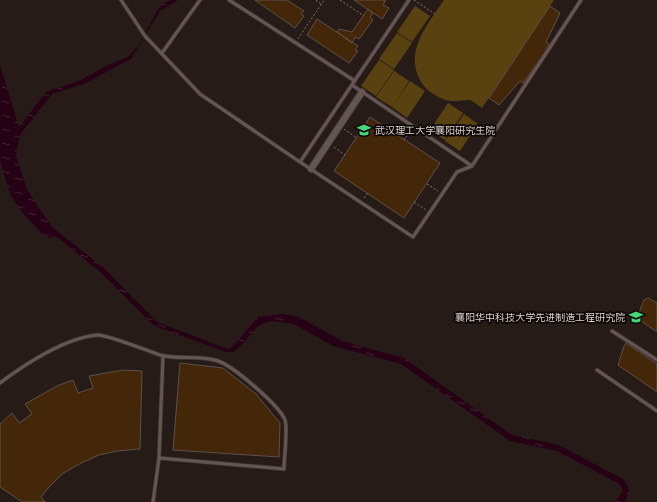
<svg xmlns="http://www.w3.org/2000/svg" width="657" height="502" font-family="Manrope,'Noto Sans SC',sans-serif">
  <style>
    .pitch { fill: #5a4210 }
    .water { fill: url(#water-ripples) }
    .building { fill: #442609; stroke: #5c5149 }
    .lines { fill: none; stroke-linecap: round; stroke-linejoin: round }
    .lane-casing { stroke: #403735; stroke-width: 4.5 }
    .street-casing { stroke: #403735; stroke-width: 8 }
    .path { stroke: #817674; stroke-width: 1; stroke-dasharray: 2 2; stroke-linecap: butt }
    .lane { stroke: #655652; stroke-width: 3 }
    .street { stroke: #655652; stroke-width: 6 }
    .labels { text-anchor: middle; stroke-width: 3.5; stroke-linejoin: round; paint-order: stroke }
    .poi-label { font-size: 10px; fill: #dad1cf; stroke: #0c0706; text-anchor: start }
  </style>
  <defs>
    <pattern id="water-ripples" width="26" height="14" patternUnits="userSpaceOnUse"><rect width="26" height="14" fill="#260014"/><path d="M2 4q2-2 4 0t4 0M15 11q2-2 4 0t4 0" fill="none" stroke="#452435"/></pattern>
  </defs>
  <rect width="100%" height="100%" fill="#271b18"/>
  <path class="pitch" d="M444,0H554L482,108C479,106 473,101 470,100C460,100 452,103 443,99C433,95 425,89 420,80C404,50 429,23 444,0Z
    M415,6L430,16L412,42L397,32Z
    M397,33L412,43L394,69L379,59Z
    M379,60L394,70L376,96L361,86Z
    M394,71L409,81L392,107L376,97Z
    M410,81L425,91L407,118L392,107Z
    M448,103L463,113L445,140L430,130Z
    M464,114L478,124L460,151L445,141Z"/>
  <path class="water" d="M172,0H178L160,11L131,59L84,84L52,94L20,135L16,155L27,190L52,227L104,268L157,322L228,349L234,345L258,317L283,314L299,317L342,341L404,358L512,435L559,445L623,479L628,486L629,494L624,502H616L623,490L618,483L557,451L510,441L401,364L333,346L294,324L273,321L264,323L258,326L241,346L233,352H226L160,328L152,324L100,272L57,237L53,236L49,238L42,234L21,211L10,194L0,161V65L19,127L46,92L81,80L106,66L128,57L140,43L158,9L164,3Z"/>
  <path class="building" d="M255,0H287L304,11L301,14L304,16L295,28Z
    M354,0H386L383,5L389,8L382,19Z
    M550,6L560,13L546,42L549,44L545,52L523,83L520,81L499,105L489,98Z
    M368,9L373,13L370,17L373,20L359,39L355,37L352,43L337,32L339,29L352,32Z
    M317,19L358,46L355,50L358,51L349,63L307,35Z
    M370,117L440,163L404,218L334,171Z
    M648,298L657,303V332L637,318L644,300Z
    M626,343L657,364V392L618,365L624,346Z
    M180,363L223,368L256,394L280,423L279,457L173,450Z
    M123,370L142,371L140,449L117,451L99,455L81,463L62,474L50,486L41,497L45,502H22L0,487V424L12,413L19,423L32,414L25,404L57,386L73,380L78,393L93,388L89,376Z"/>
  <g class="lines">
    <defs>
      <path id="lane" d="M121,0L145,36L200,94L300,162L409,0
        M229,0L355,81
        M162,53L200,0
        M352,85L472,166L581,0
        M300,162L413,237L457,172L472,166
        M612,331L657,360
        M597,370L657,411
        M0,383C25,364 65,338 97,335C106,334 148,351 160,355C179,360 200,355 218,361C233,366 279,405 285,420C288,428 284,459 284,469L159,458
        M153,502L159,458L163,356"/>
      <path id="street" d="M311,169L362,92"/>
    </defs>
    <use href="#lane" class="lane-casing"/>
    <use href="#street" class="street-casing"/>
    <path class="path" d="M316,0L321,4
      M340,0L364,16
      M414,0L435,14
      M298,39L324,0
      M344,129L357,138
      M404,140L411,130
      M334,147L345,155
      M427,184L438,191
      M364,198L368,193
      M414,202L426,210"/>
    <use href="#lane" class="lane"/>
    <use href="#street" class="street"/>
  </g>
  <defs>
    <symbol id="university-bare" viewBox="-9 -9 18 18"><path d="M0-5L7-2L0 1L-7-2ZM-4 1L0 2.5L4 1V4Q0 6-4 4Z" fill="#46d779" stroke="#0c0706" stroke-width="2.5" paint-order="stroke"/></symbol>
  </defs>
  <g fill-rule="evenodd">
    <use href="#university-bare" x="354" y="120" width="20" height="20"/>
    <use href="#university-bare" x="626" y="307" width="20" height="20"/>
  </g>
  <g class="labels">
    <g class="poi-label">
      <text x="375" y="134">武汉理工大学襄阳研究生院</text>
      <text x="625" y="321" text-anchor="end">襄阳华中科技大学先进制造工程研究院</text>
    </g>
  </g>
</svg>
